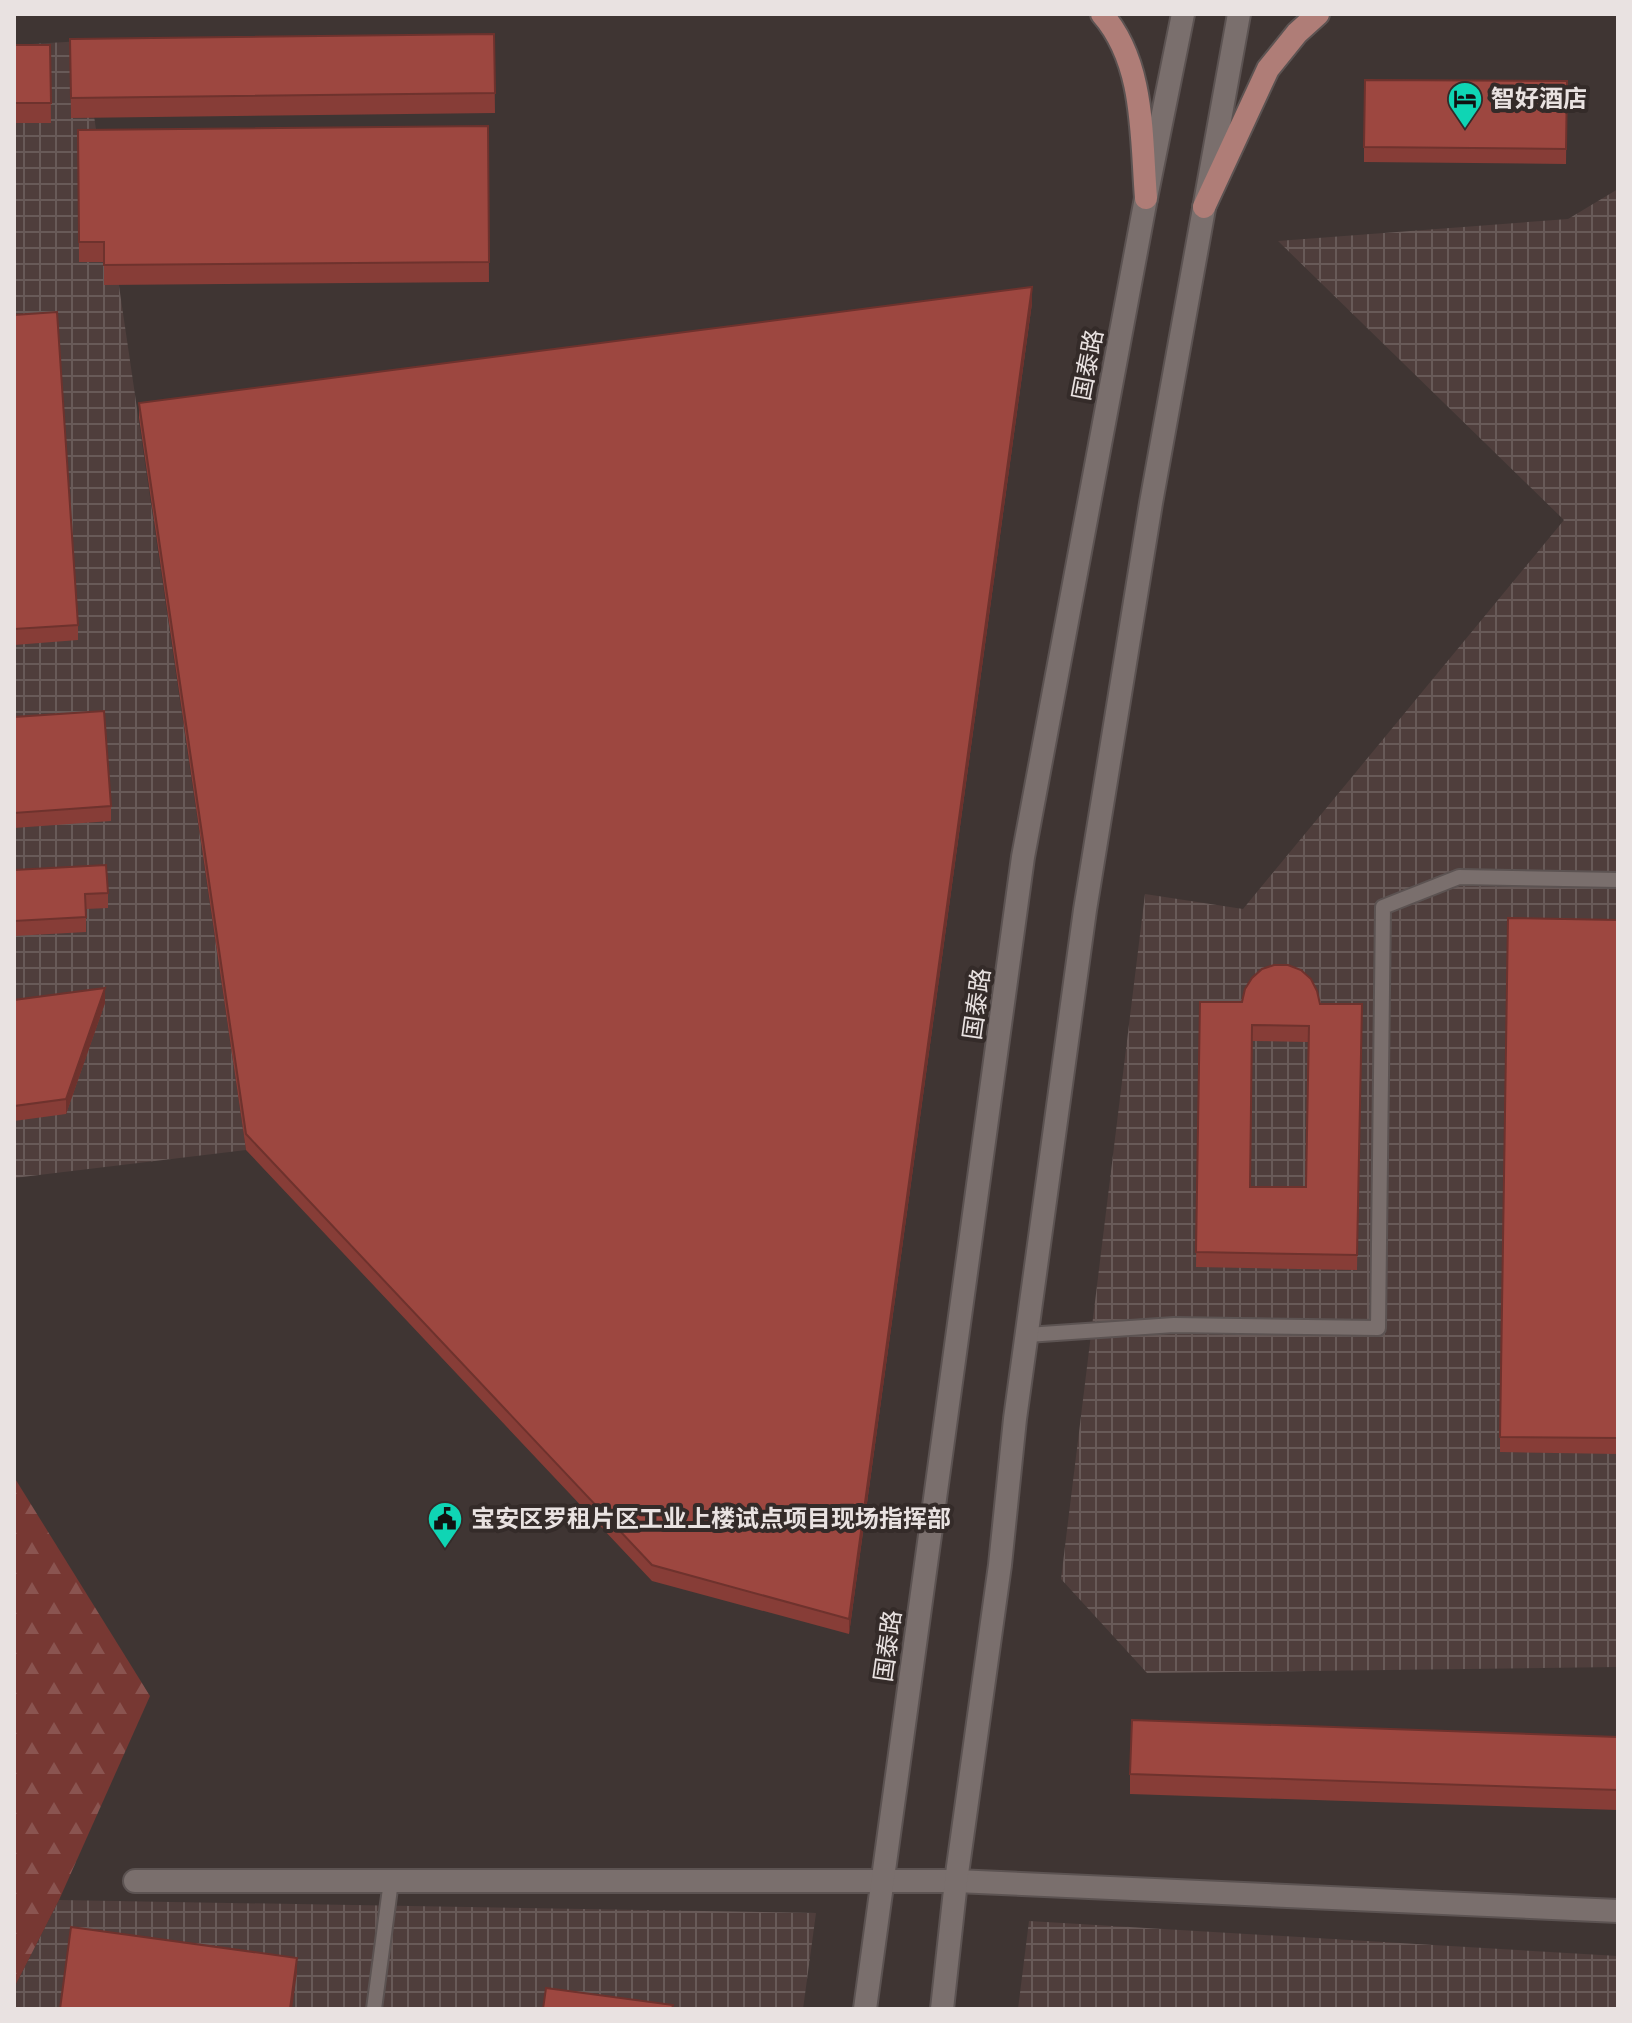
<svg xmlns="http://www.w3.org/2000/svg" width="1632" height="2023" font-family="'Alegreya Sans','Noto Sans SC',sans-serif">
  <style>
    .industrial { fill: url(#industrial-grid) }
    .forest { fill: url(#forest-firs) }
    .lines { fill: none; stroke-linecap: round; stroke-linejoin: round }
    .service-casing { stroke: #5c5352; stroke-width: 18 }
    .minor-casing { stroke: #5c5352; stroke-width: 26 }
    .tertiary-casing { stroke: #5c5352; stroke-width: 26 }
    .primary-casing { stroke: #5c5352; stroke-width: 26 }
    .service { stroke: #7a6f6d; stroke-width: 14 }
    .minor { stroke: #7a6f6d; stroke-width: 22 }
    .tertiary { stroke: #7a6f6d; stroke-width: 22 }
    .primary { stroke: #af7d77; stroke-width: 22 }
    .wall { fill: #873d37; fill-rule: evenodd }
    .shaded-wall { fill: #6e322d }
    .building { fill: #9d4740; stroke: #6e322d; stroke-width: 2; fill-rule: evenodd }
    .labels { text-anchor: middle; stroke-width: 8; stroke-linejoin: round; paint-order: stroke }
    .poi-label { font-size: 24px; font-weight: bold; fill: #e9e2e1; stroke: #342b29; text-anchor: start }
    .street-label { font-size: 24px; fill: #e9e2e1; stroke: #342b29 }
  </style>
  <defs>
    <pattern id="industrial-grid" width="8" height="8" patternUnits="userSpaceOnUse" patternTransform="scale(2)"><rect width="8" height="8" fill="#4f3e3c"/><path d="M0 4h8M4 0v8" fill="none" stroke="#685a58"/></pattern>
    <pattern id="forest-firs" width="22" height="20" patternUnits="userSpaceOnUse" patternTransform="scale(2)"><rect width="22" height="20" fill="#773833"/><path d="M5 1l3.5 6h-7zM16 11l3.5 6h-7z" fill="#8a5450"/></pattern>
  </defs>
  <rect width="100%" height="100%" fill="#3f3533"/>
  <path class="industrial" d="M83,41L246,1150L14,1178V45Z
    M1618,189V1667L1147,1673L1061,1579L1145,894L1243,909L1564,520L1278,241L1568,219Z
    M59,1900L816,1913L803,2009H14V1988Z
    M1029,1921L1618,1956V2009H1018Z"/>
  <path class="forest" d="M14,1477L150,1696L59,1900L14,1988Z"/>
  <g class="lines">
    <defs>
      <path id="service" d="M1027,1335L1174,1325L1378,1328L1383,907L1459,877L1618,880
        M374,2009L391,1881"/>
      <path id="minor" d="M135,1881H956L1618,1911"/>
      <path id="tertiary" d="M865,2009L1023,857L1146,198L1183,14
        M942,2009L956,1881L1000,1565L1015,1419L1085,910L1151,503L1239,14"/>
      <path id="primary" d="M1102,14C1145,63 1141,137 1146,198
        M1204,207L1268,69L1297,33L1318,14"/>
    </defs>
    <use href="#service" class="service-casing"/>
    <use href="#minor" class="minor-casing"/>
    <use href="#tertiary" class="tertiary-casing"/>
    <use href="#primary" class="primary-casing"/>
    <use href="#service" class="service"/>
    <use href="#minor" class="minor"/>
    <use href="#tertiary" class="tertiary"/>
    <use href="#primary" class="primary"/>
  </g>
  <path class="wall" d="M494,34L495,113L71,118L70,39Z
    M14,45H50L51,123H14Z
    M1567,81L1566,164L1364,162V147Z
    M488,126L489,282L104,285V262H79L78,130Z
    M1032,303L849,1634L652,1581L246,1150L139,418V403Z
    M14,315L78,625V640L14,645Z
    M14,717L111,806V821L14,828Z
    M14,870L108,893V908L86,909V932L14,936Z
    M1618,920V1454L1500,1452V1437Z
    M14,1000L105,1003L66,1114L14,1121Z
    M1200,1002L1362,1004L1357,1270L1196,1267ZM1252,1041L1308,1042L1306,1187H1250Z
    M1618,1737V1810L1130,1794V1774Z"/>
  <path class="shaded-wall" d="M1032,287V303L849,1634V1619Z
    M105,988V1003L66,1114V1099Z
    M297,1958V1973L292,2009H290Z"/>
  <path class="building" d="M494,34L495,93L71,98L70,39Z
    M14,45H50L51,103H14Z
    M1365,80L1567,81L1566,149L1364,147Z
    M488,126L489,262L104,265V242H79L78,130Z
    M1032,287L849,1619L652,1565L246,1134L139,403Z
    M57,312L78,625L14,629V315Z
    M104,711L111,806L14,813V717Z
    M106,865L108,893L85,894L86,917L14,921V870Z
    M1508,918L1618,920V1438L1500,1437Z
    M1274,965H1288L1301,970L1311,979L1317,991L1320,1004H1362L1357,1255L1196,1252L1200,1002H1242L1245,989L1252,978L1262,969ZM1252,1025L1309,1026L1306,1187H1250Z
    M105,988L66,1099L14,1106V1000Z
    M1132,1720L1618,1737V1790L1130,1774Z
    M71,1927L297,1958L290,2009H60Z
    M546,1988L673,2005L672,2009H543Z"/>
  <defs>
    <symbol id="hotel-pin" viewBox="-11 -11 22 30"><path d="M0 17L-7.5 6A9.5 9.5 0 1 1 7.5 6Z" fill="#0fd5b4" stroke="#342b29"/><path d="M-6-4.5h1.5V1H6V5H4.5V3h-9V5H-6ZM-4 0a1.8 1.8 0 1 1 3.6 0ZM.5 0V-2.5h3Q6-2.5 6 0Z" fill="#111"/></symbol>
    <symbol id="civic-pin" viewBox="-11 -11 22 30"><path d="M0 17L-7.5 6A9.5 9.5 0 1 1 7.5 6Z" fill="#0fd5b4" stroke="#342b29"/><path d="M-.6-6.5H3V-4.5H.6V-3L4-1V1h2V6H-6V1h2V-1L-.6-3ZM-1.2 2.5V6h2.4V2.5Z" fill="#111"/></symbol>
  </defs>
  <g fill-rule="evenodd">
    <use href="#hotel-pin" x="1445" y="79" width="40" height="54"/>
    <use href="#civic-pin" x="425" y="1499" width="40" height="54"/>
  </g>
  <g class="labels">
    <g class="poi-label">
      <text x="1491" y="107">智好酒店</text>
      <text x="471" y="1527">宝安区罗租片区工业上楼试点项目现场指挥部</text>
    </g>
    <g class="street-label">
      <text transform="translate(1088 365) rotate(-79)" y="8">国泰路</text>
      <text transform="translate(977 1004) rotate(-82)" y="8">国泰路</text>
      <text transform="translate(888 1646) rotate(-82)" y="8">国泰路</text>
    </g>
  </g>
  <rect width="1632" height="2023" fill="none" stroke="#e9e2e1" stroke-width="32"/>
</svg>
